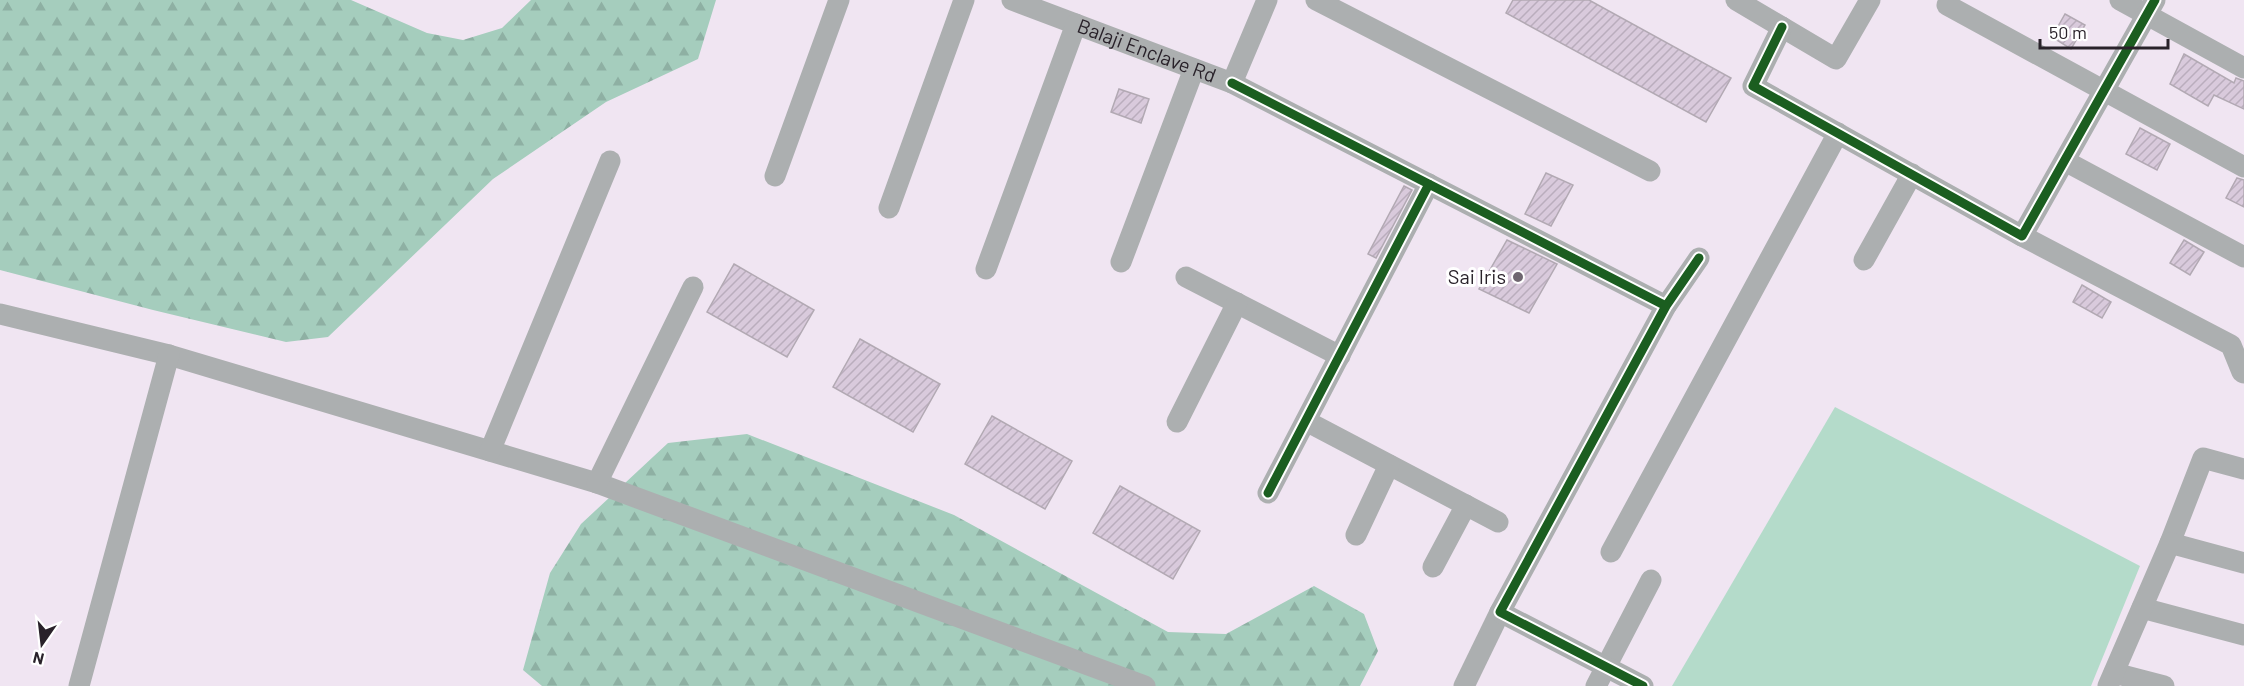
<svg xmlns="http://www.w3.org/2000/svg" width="2244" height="686" font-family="Barlow,sans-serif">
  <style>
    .grass { fill: #b4dbca }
    .forest { fill: url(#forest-firs) }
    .building { fill: url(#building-hatch); stroke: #b2a9b3; stroke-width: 1.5 }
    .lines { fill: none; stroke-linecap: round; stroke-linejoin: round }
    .minor { stroke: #acafb0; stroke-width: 21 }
    .cycleway-casing { stroke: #fff; stroke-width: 13 }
    .cycleway { stroke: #1b5e20; stroke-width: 9 }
    .poi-dot { fill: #6f6670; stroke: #fff; stroke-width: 2 }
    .labels { text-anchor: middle; stroke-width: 6; stroke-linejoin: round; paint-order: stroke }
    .street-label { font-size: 20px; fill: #29222a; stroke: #fff }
    .poi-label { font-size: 20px; fill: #29222a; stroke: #fff; text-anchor: end }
  </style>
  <defs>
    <pattern id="forest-firs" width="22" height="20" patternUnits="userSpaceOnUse" patternTransform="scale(1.5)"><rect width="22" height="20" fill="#a5cdbd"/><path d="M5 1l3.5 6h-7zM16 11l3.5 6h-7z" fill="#8eb0a3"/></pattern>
    <pattern id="building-hatch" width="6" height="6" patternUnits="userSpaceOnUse" patternTransform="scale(1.5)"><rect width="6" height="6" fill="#d9cadc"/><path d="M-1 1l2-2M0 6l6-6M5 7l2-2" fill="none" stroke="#baadbd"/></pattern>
  </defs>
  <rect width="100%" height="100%" fill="#f0e5f2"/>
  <path class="grass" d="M1835,407L2140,566L2091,686H1672Z"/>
  <path class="forest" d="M0,0H351L427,33L463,40L502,28L531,0H716L698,59L606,102L493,179L328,337L286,342L153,310L0,270Z
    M747,434L954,515L1168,632L1226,634L1314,586L1364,614L1378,651L1360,686H542L523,670L550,573L581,524L668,443Z"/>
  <path class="building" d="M1513,0H1589L1731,78L1706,122L1506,13Z
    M2065,14L2085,25L2071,49L2052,37Z
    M2184,54L2234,83L2236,78L2244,81V109L2214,95L2208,106L2170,84Z
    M1119,89L1149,99L1141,123L1111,112Z
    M2140,128L2170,144L2157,170L2126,154Z
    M1546,173L1573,185L1551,226L1525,214Z
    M2237,178L2244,180V207L2226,198Z
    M1404,186L1412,190L1376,258L1368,254Z
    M1507,240L1557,264L1529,313L1479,289Z
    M2184,240L2204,252L2190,275L2170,263Z
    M734,264L814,310L787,357L707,312Z
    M2082,285L2111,302L2102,318L2073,302Z
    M860,339L940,384L913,432L833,387Z
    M992,416L1072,461L1045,509L965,464Z
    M1120,486L1200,531L1173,579L1093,533Z"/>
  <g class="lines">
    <g class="minor">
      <path id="s1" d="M1012,0L1232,83L1267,0"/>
      <path d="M1316,0L1650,171"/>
      <path d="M1736,0L1836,59L1870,0"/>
      <path d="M2120,0L2244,68"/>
      <path d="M1947,5L2244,167"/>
      <path d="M1782,27L1753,86L2022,236L2155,0"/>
      <path d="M1232,83L1666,306"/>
      <path d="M2065,161L2244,257"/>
      <path d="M775,176L839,0"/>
      <path d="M889,208L964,0"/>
      <path d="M2022,236L2231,345L2242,372L2244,373"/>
      <path d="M1864,260L1912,174"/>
      <path d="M1121,262L1194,69"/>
      <path d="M986,269L1076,24"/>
      <path d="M1186,277L1340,356"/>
      <path d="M0,314L169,355L597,483L1145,686"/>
      <path d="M1306,421L1498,522"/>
      <path d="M1177,422L1237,303"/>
      <path d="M490,451L610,161"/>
      <path d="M597,483L693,287"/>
      <path d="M1268,493L1429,184"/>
      <path d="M1356,535L1389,465"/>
      <path d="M2170,543L2203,458L2244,469"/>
      <path d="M1611,552L1838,133"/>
      <path d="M1433,567L1466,505"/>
      <path d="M2142,608L2244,635"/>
      <path d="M2114,673L2164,686"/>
      <path d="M79,686L169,355"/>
      <path d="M1464,686L1500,612"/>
      <path d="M1596,686L1651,580"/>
      <path d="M1643,686L1500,612L1666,306L1699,258"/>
      <path d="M2108,686L2170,543L2244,563"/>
    </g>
    <defs>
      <path id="cycleway" d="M1782,27L1753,86L2022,236L2155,0
        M1232,83L1666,306
        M1268,493L1429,184
        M1643,686L1500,612L1666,306L1699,258"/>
    </defs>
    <use href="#cycleway" class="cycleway-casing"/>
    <use href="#cycleway" class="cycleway"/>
  </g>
  <circle class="poi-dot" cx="1518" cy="277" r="6"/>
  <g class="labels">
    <g class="street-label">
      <text dy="7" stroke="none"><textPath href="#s1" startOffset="144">Balaji Enclave Rd</textPath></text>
    </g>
    <g class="poi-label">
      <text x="1506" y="284">Sai Iris</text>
    </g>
  </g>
  <g transform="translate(42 644) rotate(194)" stroke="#ffffff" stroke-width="4.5" paint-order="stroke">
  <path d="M0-4.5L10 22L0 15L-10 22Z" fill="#29222a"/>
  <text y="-9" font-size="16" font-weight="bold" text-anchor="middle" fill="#29222a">N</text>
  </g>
  <path d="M2040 39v9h128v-9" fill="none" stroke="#29222a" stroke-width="3"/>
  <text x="2049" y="39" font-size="18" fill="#29222a" stroke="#ffffff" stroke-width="4.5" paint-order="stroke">50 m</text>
</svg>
